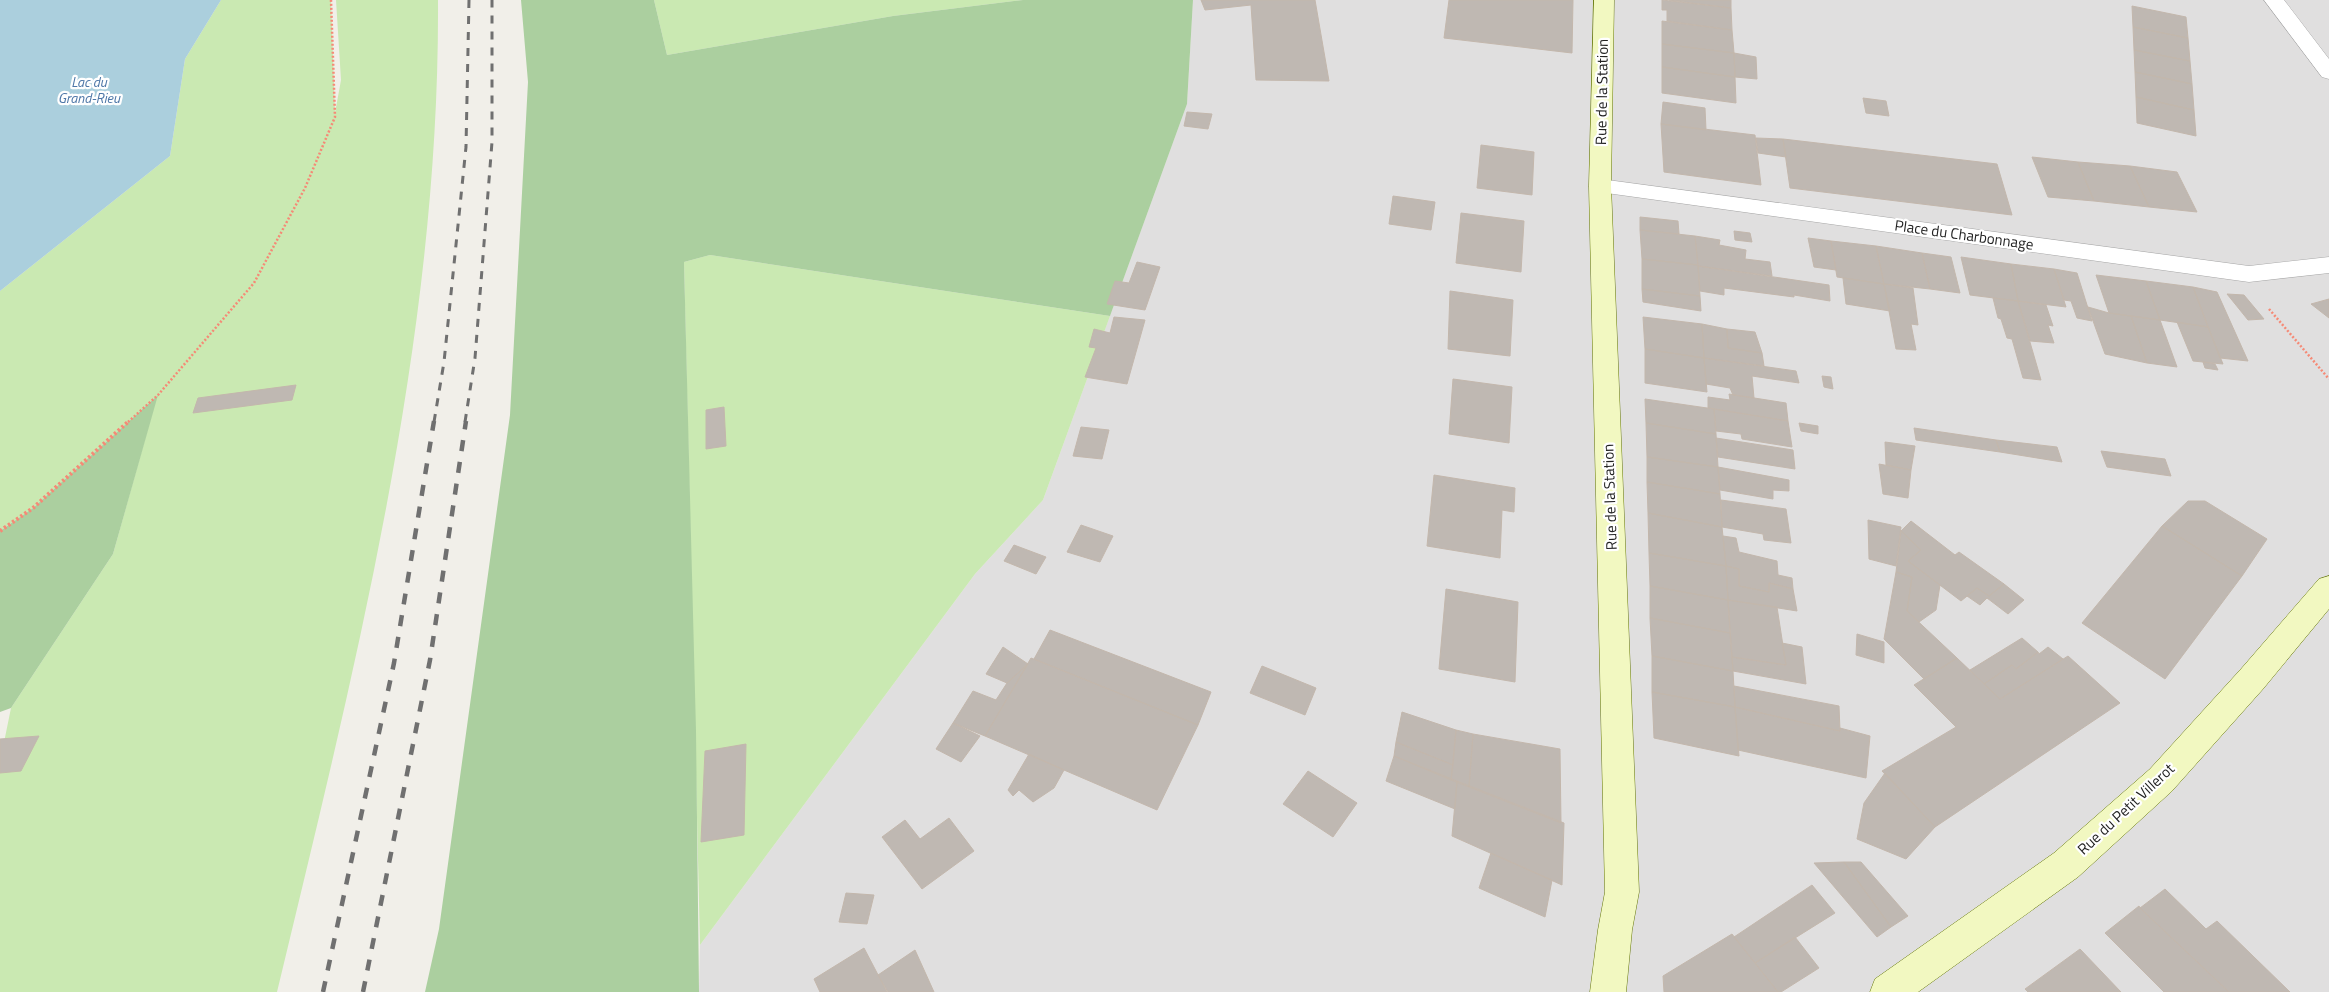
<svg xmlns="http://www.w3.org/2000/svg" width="2329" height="992" font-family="'Titillium Web',sans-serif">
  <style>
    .residential { fill: #e0dfdf }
    .grass { fill: #cae9b2 }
    .forest { fill: #abcf9f }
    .water { fill: #abcfdd }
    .building { fill: #bfb8b2; stroke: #c3b7ac }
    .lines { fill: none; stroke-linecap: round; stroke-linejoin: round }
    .street-casing { stroke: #a6a6a6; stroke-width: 1 }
    .secondary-casing { stroke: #667809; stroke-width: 1 }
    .path-far1 { stroke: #f58a76; stroke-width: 2.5; stroke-dasharray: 2 2; stroke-linecap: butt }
    .path { stroke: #f58a76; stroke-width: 4; stroke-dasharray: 2.5 2.5; stroke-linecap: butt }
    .street { fill: #fff; fill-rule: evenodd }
    .secondary { fill: #f2f8c1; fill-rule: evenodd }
    .rail-far1 { stroke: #707070; stroke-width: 3; stroke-dasharray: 8 8; stroke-linecap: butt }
    .rail { stroke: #707070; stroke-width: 4.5; stroke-dasharray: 11 11; stroke-linecap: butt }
    .labels { text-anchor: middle; stroke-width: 4.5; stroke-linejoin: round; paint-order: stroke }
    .far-water-label { font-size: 14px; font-style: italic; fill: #4d76a7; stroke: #fff }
    .street-label { font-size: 15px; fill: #222; stroke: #fff }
  </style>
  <rect width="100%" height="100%" fill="#f1efe9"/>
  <path class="residential" d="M1193,0H2329V992H699L700,945L975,574L1043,500L1187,104Z"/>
  <path class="grass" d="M221,0H331L335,113L341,80L336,0H438C440,337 355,667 277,992H0V762L11,708L113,554L157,396L33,508L0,531V291L170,156L185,59Z
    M654,0H1023L893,16L667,55Z
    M710,255L1110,316L1043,500L975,574L700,945L684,262Z"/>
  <path class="forest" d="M521,0H654L667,55L893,16L1023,0H1193L1187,104L1110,316L710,255L684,262L696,731L699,992H425L439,929L510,415L528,82Z
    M158,395L113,554L11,708L0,712V531L33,508Z"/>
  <path class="water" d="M0,0H221L185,59L170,156L0,291Z"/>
  <path class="building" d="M1201,0H1315L1329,81L1256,80L1251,5L1205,10Z
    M1449,0H1573L1572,53L1444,38Z
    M1662,0L1731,8L1732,30L1667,21V10H1662Z
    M1669,0H1731V8Z
    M2132,6L2186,17L2188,38L2133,27Z
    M1662,21L1732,30L1734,53L1662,44Z
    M2133,27L2188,38L2190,61L2134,50Z
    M1662,44L1734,53L1735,77L1662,67Z
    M2134,50L2190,61L2192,84L2135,72Z
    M1734,53L1756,57L1757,79L1735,77Z
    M1662,67L1735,77L1736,103L1662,93Z
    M2135,72L2192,84L2194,110L2136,97Z
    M2136,97L2194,110L2196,136L2137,123Z
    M1863,98L1886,101L1889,116L1866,113Z
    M1663,102L1705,108L1706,130L1661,124Z
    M1187,112L1212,114L1208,129L1184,126Z
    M1661,124L1755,135L1761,185L1664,172Z
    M1756,138L1783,139L1786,157L1758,153Z
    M1783,139L1997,164L2012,215L1790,188Z
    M1481,145L1534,152L1532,195L1477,188Z
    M2032,157L2078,162L2094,201L2048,197Z
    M2078,162L2130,166L2149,207L2094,201Z
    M2130,166L2177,172L2197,212L2149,207Z
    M1393,196L1435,202L1431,230L1389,224Z
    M1461,213L1524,221L1521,272L1456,263Z
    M1640,217L1678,221L1679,234L1640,230Z
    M1640,230L1695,236L1698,265L1642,259Z
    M1734,231L1750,233L1752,242L1735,240Z
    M1695,236L1720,240L1719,245L1746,250L1745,259L1770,262L1772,276L1698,266Z
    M1808,238L1831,241L1836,270L1814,267Z
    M1831,241L1876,246L1884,284L1837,277Z
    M1876,246L1922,253L1930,289L1884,284Z
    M1922,253L1951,257L1960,293L1930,289Z
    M1961,257L2011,264L2018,301L1970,295Z
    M1642,259L1698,265L1700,296L1642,289Z
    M1137,262L1160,267L1145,310L1107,304L1115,281L1129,283Z
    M2011,264L2054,269L2066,307L2018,301Z
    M1698,266L1829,285L1830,301L1794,295V297L1724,288V295L1700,291Z
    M2054,269L2077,273L2092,321L2077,318L2071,301L2064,300Z
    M2096,275L2146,281L2160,320L2109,313Z
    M1843,278L1884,284L1890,311L1846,304Z
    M2146,281L2193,287L2208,327L2160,320Z
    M1884,284L1913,288L1918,325L1911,324L1916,350L1896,349Z
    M2193,287L2217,292L2248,361L2220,358Z
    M1642,289L1700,296L1701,311L1643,302Z
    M1450,291L1513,300L1510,356L1448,349Z
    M2227,294L2244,295L2264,319L2248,320Z
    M1993,298L2018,301L2041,380L2023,378L2012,339L2007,338L2001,319L1998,318Z
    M2329,299V318L2311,304Z
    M2018,301L2046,305L2053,326L2048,325L2054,343L2030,341Z
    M2088,307L2109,313L2131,316L2147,363L2105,354Z
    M2131,316L2160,320L2177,367L2147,363Z
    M1114,317L1145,320L1127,384L1085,377L1096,348L1089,347L1094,329L1110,333Z
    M1643,317L1702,324L1704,358L1645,349Z
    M2177,322L2208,327L2223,364L2193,361Z
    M1702,324L1727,329L1728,348L1762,353L1764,366L1704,358Z
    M1727,329L1755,332L1762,353L1728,348Z
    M1645,349L1704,358L1707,392L1645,383Z
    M1704,358L1796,371L1799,383L1752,376L1754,398L1733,395L1730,388L1706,384Z
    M2203,362L2215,364L2218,370L2205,368Z
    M1822,376L1831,377L1833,389L1824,387Z
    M1453,379L1512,387L1509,443L1449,434Z
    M296,385L292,400L193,413L198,398Z
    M1729,394L1786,403L1788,421L1708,408V397L1730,400Z
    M1645,399L1714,409L1716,434L1646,423Z
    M724,407L726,446L706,449V410Z
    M1714,409L1788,421L1792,447L1742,439L1741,434L1716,431Z
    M1646,423L1716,434L1718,467L1647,457Z
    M1799,423L1818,426V434L1801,431Z
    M1081,427L1109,430L1102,459L1073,456Z
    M1914,428L1996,440L2000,452L1916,440Z
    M1716,438L1793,450L1795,469L1718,457Z
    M1996,440L2057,447L2062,462L2000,452Z
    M1885,442L1915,446L1911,470L1886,465Z
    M2101,451L2165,459L2171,476L2107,467Z
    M1647,457L1718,467L1720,494L1647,482Z
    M1879,464L1911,470L1908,498L1883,494Z
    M1718,467L1789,480V491L1773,490V499L1720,490Z
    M1434,475L1515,488L1514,512L1502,510L1500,558L1427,546Z
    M1647,482L1720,494L1722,527L1648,513Z
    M1721,500L1786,509L1791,543L1764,540L1763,534L1722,527Z
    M2188,501H2205L2267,539L2242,576L2162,526Z
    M1648,513L1722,527L1726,566L1649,553Z
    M1868,520L1901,527L1896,566L1869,559Z
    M1911,521L1955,555L1959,552L2004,584L1989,596L1977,588L1961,601L1908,561L1921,550L1901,531Z
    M1081,525L1113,536L1100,562L1067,552Z
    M2162,526L2242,576L2165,679L2082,623Z
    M1901,531L1921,550L1908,561L1940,585L1936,610L1919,622L1907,611L1912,577L1896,572Z
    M1723,536L1736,538L1739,552L1777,561L1778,575L1792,578L1793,589L1769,583V592L1739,586V569L1726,566Z
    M1014,545L1046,557L1036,574L1004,561Z
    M1649,553L1726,566L1728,600L1650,586Z
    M1726,566L1739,569V586L1769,592V583L1793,589L1797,611L1728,600Z
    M1896,572L1912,577L1907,611L1957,658L1924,679L1884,639Z
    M2004,584L2024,600L2008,614L1987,598L1980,605L1967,596L1977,588L1989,596Z
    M1650,586L1728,600L1730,633L1650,618Z
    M1446,589L1518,602L1515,682L1439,669Z
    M1728,600L1777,607L1786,665L1732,657Z
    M1650,618L1730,633L1733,671L1652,656Z
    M1050,630L1211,692L1198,725L1034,659Z
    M1857,634L1884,642V663L1856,655Z
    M2022,638L2038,652L2016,669L2012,665L1984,684L1970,670Z
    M1782,643L1802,647L1806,684L1733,671L1732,657L1786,665Z
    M1003,647L1028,664L1007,683L986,674Z
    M2048,647L2063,659L2000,699L1984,684L2012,665L2016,669L2038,652L2039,654Z
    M1652,656L1733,671L1735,707L1652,692Z
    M2068,656L2120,703L1935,827L1882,771L1956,727L1914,685L1957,658L2000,699Z
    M1031,658L1198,725L1157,810L985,736Z
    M1028,664L985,736L953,723L973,691L996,700L1007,683Z
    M1262,666L1316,688L1305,715L1250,693Z
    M1734,686L1839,706L1840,731L1735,707Z
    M1652,692L1735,707L1739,756L1654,738Z
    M1735,707L1840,731V728L1870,736L1866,778L1738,750Z
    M1402,712L1456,730L1453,765L1396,742Z
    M953,723L980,736L961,762L936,749Z
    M1456,730L1473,734L1469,787L1451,780Z
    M1473,734L1560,749L1561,823L1469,787Z
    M39,736L21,771L0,773V739Z
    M1396,742L1453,765L1451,780L1394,756Z
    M746,744L744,835L701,842L705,751Z
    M1029,754L1064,770L1054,788L1033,802L1019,790L1013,796L1008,790Z
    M1394,756L1457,781L1455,809L1386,781Z
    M1308,771L1357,803L1333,837L1283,804Z
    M1885,773L1935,827L1906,859L1857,839L1864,803Z
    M1457,781L1564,823L1562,885L1452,836Z
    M949,818L974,851L922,889L882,837L905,820L920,839Z
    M1491,853L1552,880L1545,917L1479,888Z
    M1844,862H1861L1908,916L1891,927Z
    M1844,862L1891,927L1877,937L1814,863Z
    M1812,885L1835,913L1755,963L1734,937Z
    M2165,889L2206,929L2217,921L2290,992H2229L2140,908Z
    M846,893L874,895L867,924L839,922Z
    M2139,906L2140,908L2229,992H2164L2105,933Z
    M1732,934L1778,992H1664L1663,976Z
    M1795,937L1819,968L1781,992H1778L1755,963Z
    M864,948L887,992H820L814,979Z
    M2080,949L2121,992H2028L2025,989Z
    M915,950L934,992H888L878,975Z"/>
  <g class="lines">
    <defs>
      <path id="street" d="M2264,0H2284L2329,59V79L2322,77Z
        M1600,179L2249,266L2329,257V273L2249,282L1592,191L1589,186L1592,181Z"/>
      <path id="secondary" d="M1594,0H1614L1611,186L1639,892L1632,930L1626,992H1590L1598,930L1605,892L1589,186Z
        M2329,576V609L2263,689L2172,791L2078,877L1918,992H1870L1875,979L2054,853L2150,769L2241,669L2319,579Z"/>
    </defs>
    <use href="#street" class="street-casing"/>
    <use href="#secondary" class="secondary-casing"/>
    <path class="path-far1" d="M2269,309L2329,379
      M128,422L158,395L254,283L305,188L335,117L331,0"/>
    <path class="path" d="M0,531L33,508L129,421"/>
    <use href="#street" class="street"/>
    <use href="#secondary" class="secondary"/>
    <path class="rail-far1" d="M434,422L444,362L466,147L469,0
      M465,422L475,358L492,142V0"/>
    <path class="rail" d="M323,992L394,663L434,421
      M363,992L430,660L466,421"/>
  </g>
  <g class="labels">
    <g class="far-water-label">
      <text x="89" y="87">Lac du<tspan x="89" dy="16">Grand-Rieu</tspan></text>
    </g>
    <g class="street-label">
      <text transform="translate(1602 92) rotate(-89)" y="5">Rue de la Station</text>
      <text transform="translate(1964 235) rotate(8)" y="5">Place du Charbonnage</text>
      <text transform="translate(1610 497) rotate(-92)" y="5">Rue de la Station</text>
      <text transform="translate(2126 809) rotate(-43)" y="5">Rue du Petit Villerot</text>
    </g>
  </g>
</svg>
